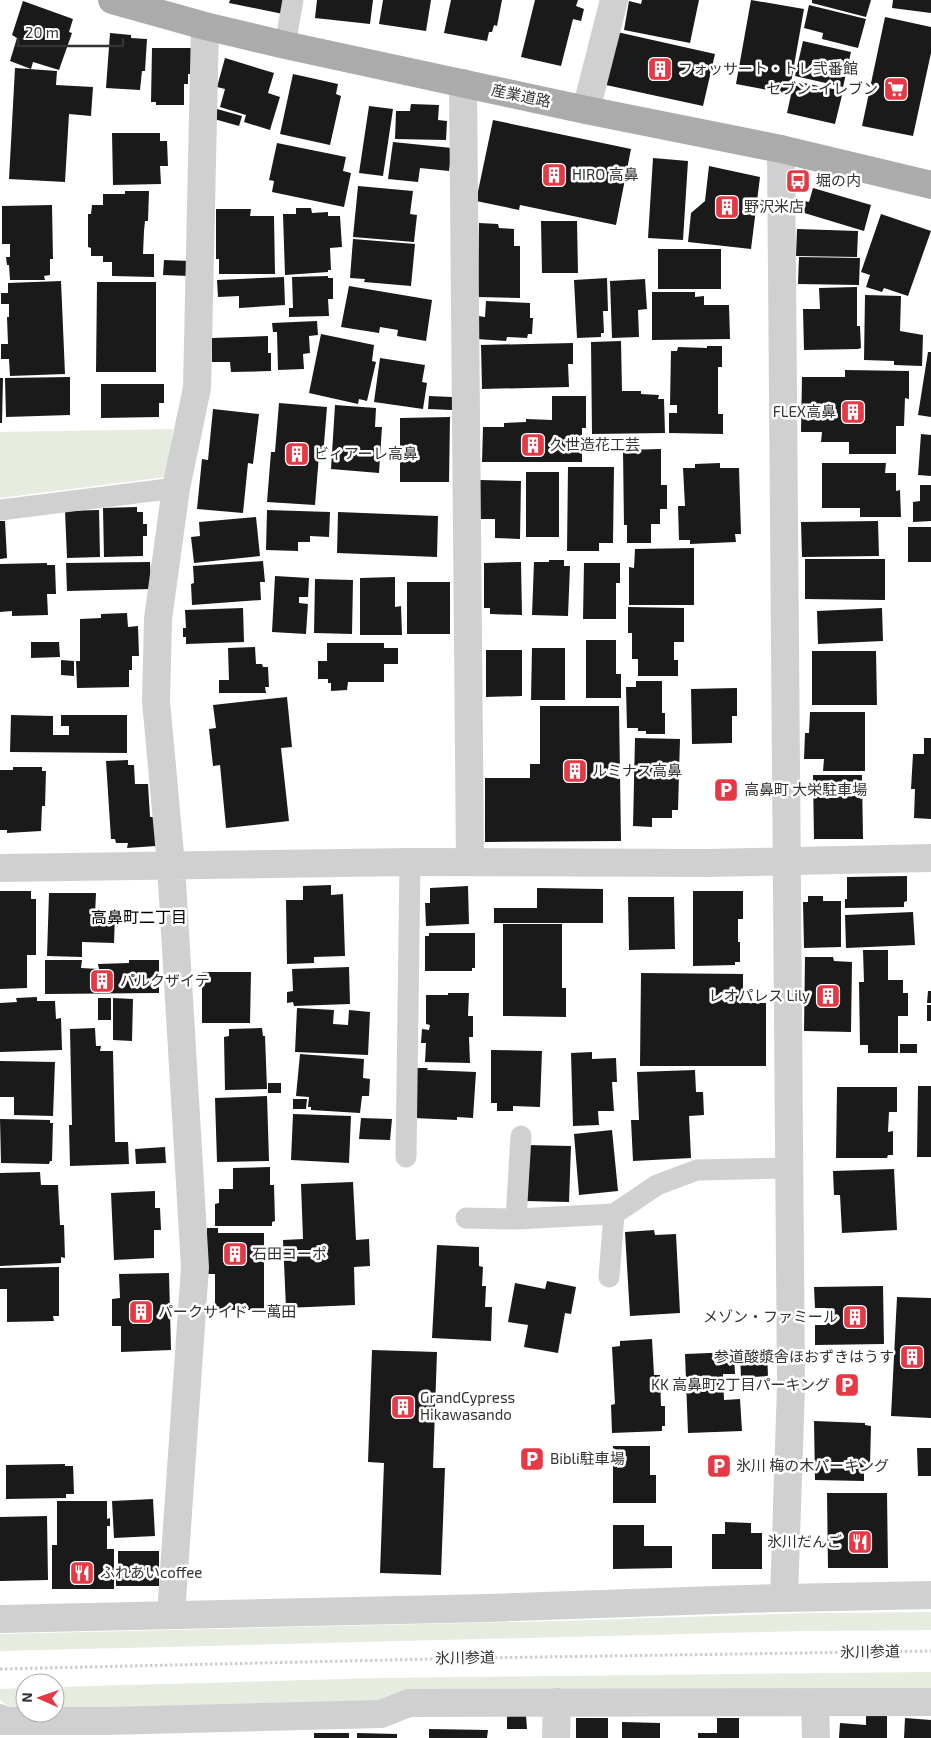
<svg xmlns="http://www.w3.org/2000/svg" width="931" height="1738" font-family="'Exo 2','Noto Sans JP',sans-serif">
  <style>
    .green { fill: #e6ecdf }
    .building { fill: #1a1a1a }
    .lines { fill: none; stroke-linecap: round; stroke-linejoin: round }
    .path { stroke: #cdcdcd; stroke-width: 3; stroke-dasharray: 2.5 2.5; stroke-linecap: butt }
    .service { stroke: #d0d0d0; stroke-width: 21 }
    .minor { stroke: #d0d0d0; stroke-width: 28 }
    .tertiary { stroke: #d0d0d0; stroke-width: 28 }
    .primary { stroke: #ababab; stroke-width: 28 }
    .labels { text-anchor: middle; stroke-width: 5; stroke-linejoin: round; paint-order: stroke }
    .poi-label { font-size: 15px; fill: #333; stroke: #fff; text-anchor: start }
    .street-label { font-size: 15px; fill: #333; stroke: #fff }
    .neighbourhood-label { font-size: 16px; fill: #000; stroke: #fff }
  </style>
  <rect width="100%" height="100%" fill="#fff"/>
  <path class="green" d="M173,429L166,477L0,498V432Z
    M931,1612V1630L806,1631L0,1651V1634L558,1621L808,1613Z
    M931,1672V1692L55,1713V1687L377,1678Z
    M25,1688V1713H18L0,1700V1689Z"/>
  <path class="building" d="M230,0H286L283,14L229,3Z
    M317,0H373L370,24L315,18Z
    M383,0H431L426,31L379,24Z
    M451,0H502L497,26L494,25L492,32H489L487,41L444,33Z
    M535,0H578L576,6L584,9L581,21L573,19L561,66L521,57Z
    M642,0H699L690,43L624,30L629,1L641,4Z
    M751,0L804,9L789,94L736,84Z
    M812,0H871L866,17L812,3Z
    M893,0H931V13L892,8Z
    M23,1L73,19L69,32L72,33L59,70L33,62L31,69L10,61L17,38L12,35Z
    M809,5L866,19L858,48L822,39L823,33L804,28Z
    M885,17L931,27V53L913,136L862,126Z
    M617,32L715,54L703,106L606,85Z
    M110,33L131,35V38L147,39L145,71H142L140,90L106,88Z
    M803,41L851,52L843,87L795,76Z
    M152,48H193V74H188V84H184V105H156V102H151Z
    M225,58L274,73L268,93L280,97L270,130L244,122L246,115L220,107L225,89L217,87Z
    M15,68L57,71L56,85L93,87L91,116L69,114L65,182L9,179Z
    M293,74L338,84L336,94L341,96L330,145L280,134Z
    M794,81L843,91L835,124L787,113Z
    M411,104L439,105L438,120L447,121L446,140L395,139L396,111H410Z
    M369,106L393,109L383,176L359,173Z
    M217,109L242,116L239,126L214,119Z
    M493,120L631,149L616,225L520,205L519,210L476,201Z
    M112,133H160V141H167L168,166H160L161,184L113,185Z
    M393,142L452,148L449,171L420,168L418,182L388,179Z
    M277,143L346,157L343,171L351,173L344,207L272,192L274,181L269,180Z
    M653,158L688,161L683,240L648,238Z
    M709,166L760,177L751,249L688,242L691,213L705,201Z
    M358,186L413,191L410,214L417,215L414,242L353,237Z
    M813,188L871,205L864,231L801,212L805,201L809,202Z
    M125,191H149L148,221H145L144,231L143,254H154V277L112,276V262H103V256H91V248L88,247V214H91L92,205H103V194H125Z
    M52,205L53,259H50V275L44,276L45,280H10L9,265H7L6,257H10V244H2V206Z
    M296,208H311L312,213L328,212V216H340L342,247L330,248L331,270H328V272L285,275L283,214H296Z
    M216,209H251L250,216H274L275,274H219V259H216Z
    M881,214L931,231L908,296L884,288L882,292L866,287L870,275L861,272Z
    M541,221H577L578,273H542Z
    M479,223L498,224L499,228L514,229V246H520V298L478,297Z
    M797,229L858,231L857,257L796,256Z
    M353,239L415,244L411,286L364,282L365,279L350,278Z
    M658,249H721V289H658Z
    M799,257L860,258L859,285L798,284Z
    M164,260L190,261L189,276L163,275Z
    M328,276V278H333V299H328L329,316L289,317V308H293L292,277Z
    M284,277L285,305L239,308V296L218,297L217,280Z
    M607,278L608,311H603L604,333H601V337L577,338L574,280Z
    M645,279L647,309L638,310L639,337L612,338L610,281Z
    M61,281L65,374L10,376L9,359H1V344H8L7,317H9V304H1V293H8V283Z
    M97,282H156V372H96Z
    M349,286L432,300L426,341L397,336L398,330L380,327L379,333L341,327Z
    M857,287V326H860L861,348L858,349L804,350L803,309H820L819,288Z
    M652,292H695V297L704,296V305H729L730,339L652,340Z
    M865,295L901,296L900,331L923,335L922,366L894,365V361L864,360Z
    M486,301L530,303V318H533L532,334H528L527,338L507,337L506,341L477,339L478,316L485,317Z
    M317,321L318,335L309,336L310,353L303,354L304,369L278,370L277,332H273L272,323Z
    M321,334L374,345L372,361L376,362L367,401L359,399L358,404L309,393Z
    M268,336V353H271V371L231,372L230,362H212V338Z
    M621,341L622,391H641V394L659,395L658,399H664L665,433L592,434L591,342Z
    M573,343V364H568L569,387L482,389L481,345Z
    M707,346H722V367H718V414H723V434L669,433V413H677V405H670L671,351H677L678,347L707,348Z
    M928,352H931V417L918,415Z
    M380,358L425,365L422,382L427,383L423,409L374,402Z
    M845,370L909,371V399L905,398L904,426H896V454H849V442H821L822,432H801L802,377H845Z
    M70,377V415L6,417L5,378Z
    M0,378H3L2,423H0Z
    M101,384H164V403H159V417L101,418Z
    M429,396L452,397V410L428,409Z
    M552,396H586V428H582V462H482L483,427H504V423L526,422V419L552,420Z
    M279,403L327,407L323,456L319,455L315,505L267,502L271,452H275Z
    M335,405L376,408L375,427H382L379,473L331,469Z
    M213,409L259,414L253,464L248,463L243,513L197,509L202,459L208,460Z
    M450,417L449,482H400V418Z
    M921,434L931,435V476L918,475Z
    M661,449V485H667V509H660V524H651V543H627V525H624L623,450Z
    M720,463V468H739L741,534H735L736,542L690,544V540H679L678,506H685L683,468H695V464Z
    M822,463H886L885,473H896V491L900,490L901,517H860V508H822Z
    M568,467H614L613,543H599V551H567Z
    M526,472H559V537H526Z
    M480,480L521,481L520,539L495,538V519H480Z
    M920,485H931V521L913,522V502L920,501Z
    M137,507V512H143V524H147V536H143V556L104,557L103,508Z
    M99,510L100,557L67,558L65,511Z
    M267,510L330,512L329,537L310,536V542H298V551L266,550Z
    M338,512L438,516L437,557L337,553Z
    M256,517L260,556L194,563L191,537L200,536L199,522Z
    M0,521H5L7,558L0,559Z
    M878,521L879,556L802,557L801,522Z
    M908,527H931V562H908Z
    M694,548V605H629V567L634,568L635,549Z
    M805,559H885V600L805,599Z
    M549,560H564V566H570L568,616L532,615L534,562H549Z
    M263,561L265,582H260L261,600L192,605L191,584L194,583L193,566Z
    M150,562L151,589L67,591L66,563Z
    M521,562L522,615L490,614V608H484V563Z
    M47,563V565H55L56,594H47L48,615L12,616V611L0,612V564Z
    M584,563H620V583H616V619H583Z
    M275,576L309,578L308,597H299V603L308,604L306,634L272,632Z
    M395,577V607L401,606L402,635H360V578Z
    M315,579L353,580L352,634L314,633Z
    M407,582H450V634H407Z
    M628,607L684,608V642H674V660H678V676H638V659H632V633H628Z
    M243,608L244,642L186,644V637H183V628H186L185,610Z
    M882,608L883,641L818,644L817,611Z
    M127,613L128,627L138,626L139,656H132V670H129V687L77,688L76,661H80V619L101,618V614Z
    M586,640H616V674H621V698H586Z
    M31,642H59L60,657L31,658Z
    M327,643H384V648H398V664H384V682H348L347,690L331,691V683H328V679H318V661H327Z
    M255,647L256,664H262L263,667H268L269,687H265L266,693H219V680H229L228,648Z
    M532,648H565V700H531Z
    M486,650H522V696L486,697Z
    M812,651H876L877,705H812Z
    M61,660L74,661V676L61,675Z
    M636,681H662V713H665V734H646V731H638V728H627L626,687H636Z
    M737,688V716H732V743L692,744L691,689Z
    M287,697L292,747L281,748L289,821L226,828L220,765L213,766L209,729L216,728L213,705Z
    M540,706H619L621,841L485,842V778H530V764H540Z
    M810,712H865V771H823L824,759H804L805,733H809Z
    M11,715L53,716V735H69V726H61V715H127V753L10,752Z
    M635,738L680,739L678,810H672V818H652V827L633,826Z
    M924,738H931V819L914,818L915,789H911L913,754H924Z
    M128,760V765H134L135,784H148L150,817H155L156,846L127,848L128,843H116L115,839H111L106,761Z
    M13,767H42V771H46L45,806H42L41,831L7,833V830H0V770H13Z
    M813,775H862L863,839H814Z
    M907,876V901L904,902V907L845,908V899H847V877Z
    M331,885V895L343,894L345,956L314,957V963L287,964L286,900H303V886Z
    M468,886L469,924L426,926L425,903H430V888Z
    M537,888L603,889V923H494V908H537Z
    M0,891H31V899H36V955H27V988L0,989Z
    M693,891H743V919H738V942H740V962H735V965L693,966Z
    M49,893H96L95,915H115L114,943L82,942V957L47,956Z
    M808,896H823V901H841V947L804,948L803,902H808Z
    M628,897H674L675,949L629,950Z
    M913,912L915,945L846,948L845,915Z
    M503,924H562V988H566V1017L503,1016Z
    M429,933H475V968H472V971H425V936H429Z
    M863,950H888V980H903V993H908V1016H898V1053H868V1045H860L859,982H864Z
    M805,957H833L834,961L852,962L851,1032L804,1031Z
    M45,960H82L81,968L99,969L98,964L129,963V960H159V993L45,994Z
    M349,967L350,1004L294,1006L293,1002L287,1003V992L293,991L292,969Z
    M202,972H251L250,1023H202Z
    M641,973L743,974V1003H766V1066H640Z
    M928,991H931V1003H927Z
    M448,993H469L468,1016H473V1037H469L470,1063L425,1062L426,1043H421L422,1029L429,1030L430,1025L426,1024V995H448Z
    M37,997V1001H55L56,1019L61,1018L62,1050L0,1052V1003L17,1002L16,998Z
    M98,998H111V1020H98Z
    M113,998L133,999L132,1041L113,1040Z
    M927,1005H931V1021H927Z
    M297,1008L334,1010L333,1024L348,1025L349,1010L370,1012L368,1055L295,1052Z
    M95,1028L96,1046H101L100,1051H113L115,1142H128L129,1164L70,1166L69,1125H72L70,1029Z
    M262,1028L263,1036H265L267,1089L225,1090L224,1037L229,1036V1029Z
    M900,1044H917V1053H900Z
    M491,1050L542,1051L540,1107L513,1106V1111H497V1103H491Z
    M592,1052V1059L616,1058L617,1082H612L614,1111H598L599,1125L573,1126L571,1053Z
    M300,1054L364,1059L363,1078L370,1079L369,1096H362L360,1113L311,1110V1107H308L309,1097L296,1096Z
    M0,1061L55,1062L53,1116L14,1115V1097H0Z
    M416,1068H428L427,1070L476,1072L473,1118L457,1117V1120L414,1118Z
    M695,1070L696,1092H703L704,1115L689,1116L691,1158L633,1161L631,1120H639L637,1072Z
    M268,1083H281V1093H268Z
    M918,1086H931V1157H917Z
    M837,1087H897V1112H889L888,1132L893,1131V1155H888L887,1158H836Z
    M267,1096L269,1161L217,1162L215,1098Z
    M293,1099H307L306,1109H293Z
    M293,1114L351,1116L349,1163L291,1160Z
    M361,1118L392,1119L390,1140L359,1139Z
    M0,1119L50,1120V1123H53L52,1161H50L49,1164L1,1163Z
    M612,1130L618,1191L579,1195L574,1134Z
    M525,1145L571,1146L569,1202L525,1201Z
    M165,1147L166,1163L136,1164L135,1149Z
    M270,1167V1185H274L275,1221L272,1222V1226H215V1204L219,1203V1189H233V1168Z
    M894,1169L897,1230L842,1233L840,1195H834L833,1171Z
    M40,1172L41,1185H58L60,1225H64L65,1258L61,1257V1263L0,1266V1173Z
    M353,1182L356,1240L369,1239L370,1266L354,1267L355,1305L286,1308L283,1240L303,1239L301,1184Z
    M155,1191V1208H160L161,1230H154V1258L114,1260L111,1193Z
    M207,1228H218V1233H264V1310H215V1274H207Z
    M654,1230L655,1235L676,1234L680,1313L630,1316L625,1232Z
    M437,1245L479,1247V1266L483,1267L482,1286H486L485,1307H492L491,1341L432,1338Z
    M59,1267V1316H53L54,1321L7,1322V1289H0V1268Z
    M169,1273L171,1350L121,1352V1326H112V1299L120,1298L119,1274Z
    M547,1281L576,1287L571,1314L565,1313L558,1353L524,1347L528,1325L508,1322L515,1283L545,1289Z
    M883,1286L884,1344L815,1345V1325H826V1308H815L814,1287Z
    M897,1297L931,1298V1418L891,1416Z
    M652,1339L654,1375H660L661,1406H665V1426H662V1431L612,1433L611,1405L615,1404L612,1347L620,1346V1341Z
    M372,1350L437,1352L433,1468H445L441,1575L380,1573L384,1463L368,1462Z
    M767,1351L768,1376L741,1378L740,1352Z
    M734,1352L735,1374H723L724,1400L740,1399L742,1431L688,1433L685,1354Z
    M814,1421L865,1423V1425L871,1426L870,1466H864V1481L815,1480Z
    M613,1446H650V1475H656V1503H613Z
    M917,1448H931V1476H918Z
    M65,1464V1466H73L74,1494H66V1498L6,1499V1465Z
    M827,1493H887L888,1568H828Z
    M153,1499L155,1536L114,1538L112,1501Z
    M57,1501H107V1519L110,1518V1526H107V1549H114V1589H52V1545H57Z
    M47,1516L48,1580L0,1581V1517Z
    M725,1522L751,1523V1533H762V1569H712V1534H725Z
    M613,1525H644V1546H672V1568L613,1569Z
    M118,1551H159V1586H116V1570H118Z
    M507,1714L526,1715L527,1729H507Z
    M866,1715L887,1716V1738H839L840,1723L866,1725Z
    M576,1718H608V1738H576Z
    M717,1718H739V1738H698V1733H717Z
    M905,1718L931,1720V1738H904Z
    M622,1722L660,1723V1738H622Z
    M429,1729L488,1730L487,1738H429Z
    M314,1733H349V1738H314Z
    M357,1733L397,1734V1738H357Z"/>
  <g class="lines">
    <path class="path" d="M0,1669L476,1658L931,1651"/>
    <path class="service" d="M285,45L293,0
      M0,510L176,488
      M406,1157L410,862
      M466,1218L516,1219L614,1214L657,1185L697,1170L790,1168
      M516,1219L521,1136
      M609,1277L614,1214"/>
    <path class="minor" d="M463,83L470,862
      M586,110L614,0
      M781,149L791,1386L784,1598
      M0,868L410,862L709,863L931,858
      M171,1614L195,1267L171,865L156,701L158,619L176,488L197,388L205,26
      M815,1703L816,1738
      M0,1718L4,1721H105L381,1714L409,1703L931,1702
      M556,1738L557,1702"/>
    <path class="tertiary" d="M0,1619L489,1608L744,1599L931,1595"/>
    <path class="primary" d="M112,0L205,26L285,45L586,110L781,149L931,185"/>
  </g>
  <defs>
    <symbol id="building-square" viewBox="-11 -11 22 22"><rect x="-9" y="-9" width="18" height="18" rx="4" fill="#e63946" stroke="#fff"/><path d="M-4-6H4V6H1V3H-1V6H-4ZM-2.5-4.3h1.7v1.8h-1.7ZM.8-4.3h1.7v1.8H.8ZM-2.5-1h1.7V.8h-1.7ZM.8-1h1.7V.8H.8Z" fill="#fff"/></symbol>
    <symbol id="supermarket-square" viewBox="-11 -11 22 22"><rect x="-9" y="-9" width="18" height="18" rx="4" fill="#e63946" stroke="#fff"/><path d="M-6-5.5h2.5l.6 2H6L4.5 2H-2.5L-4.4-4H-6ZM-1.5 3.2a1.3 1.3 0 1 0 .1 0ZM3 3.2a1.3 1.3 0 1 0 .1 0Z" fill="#fff"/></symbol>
    <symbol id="bus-square" viewBox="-11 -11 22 22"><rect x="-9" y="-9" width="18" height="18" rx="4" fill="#e63946" stroke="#fff"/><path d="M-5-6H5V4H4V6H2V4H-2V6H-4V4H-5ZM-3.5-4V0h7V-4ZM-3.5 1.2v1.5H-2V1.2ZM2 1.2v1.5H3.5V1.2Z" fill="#fff"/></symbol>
    <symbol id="parking-square" viewBox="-11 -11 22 22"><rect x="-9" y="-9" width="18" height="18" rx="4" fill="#e63946" stroke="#fff"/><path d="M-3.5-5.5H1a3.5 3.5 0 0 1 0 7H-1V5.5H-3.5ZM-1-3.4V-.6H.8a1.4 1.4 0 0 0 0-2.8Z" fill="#fff"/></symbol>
    <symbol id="restaurant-square" viewBox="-11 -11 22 22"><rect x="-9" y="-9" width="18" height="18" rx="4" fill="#e63946" stroke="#fff"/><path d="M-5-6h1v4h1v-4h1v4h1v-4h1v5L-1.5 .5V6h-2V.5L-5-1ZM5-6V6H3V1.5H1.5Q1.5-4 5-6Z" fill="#fff"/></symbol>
  </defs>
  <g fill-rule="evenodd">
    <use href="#building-square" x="646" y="55" width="28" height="28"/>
    <use href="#supermarket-square" x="882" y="75" width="28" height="28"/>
    <use href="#building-square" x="540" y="161" width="28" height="28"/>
    <use href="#bus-square" x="784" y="167" width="28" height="28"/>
    <use href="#building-square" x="713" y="193" width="28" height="28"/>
    <use href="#building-square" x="839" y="398" width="28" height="28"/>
    <use href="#building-square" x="519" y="431" width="28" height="28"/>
    <use href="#building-square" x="283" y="440" width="28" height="28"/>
    <use href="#building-square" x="561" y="757" width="28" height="28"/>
    <use href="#parking-square" x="712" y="776" width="28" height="28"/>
    <use href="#building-square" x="88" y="967" width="28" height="28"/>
    <use href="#building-square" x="814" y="982" width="28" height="28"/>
    <use href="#building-square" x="221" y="1240" width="28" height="28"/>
    <use href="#building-square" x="127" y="1298" width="28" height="28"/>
    <use href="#building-square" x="841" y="1303" width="28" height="28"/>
    <use href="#building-square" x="898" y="1343" width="28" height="28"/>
    <use href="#parking-square" x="833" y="1371" width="28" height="28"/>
    <use href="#building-square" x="389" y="1393" width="28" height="28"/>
    <use href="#parking-square" x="518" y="1445" width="28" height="28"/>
    <use href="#parking-square" x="705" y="1452" width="28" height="28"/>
    <use href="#restaurant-square" x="846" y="1528" width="28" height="28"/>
    <use href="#restaurant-square" x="68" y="1559" width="28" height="28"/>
  </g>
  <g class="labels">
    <g class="poi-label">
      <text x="678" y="74">フォッサート・トレ弐番館</text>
      <text x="878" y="94" text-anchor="end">セブン-イレブン</text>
      <text x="572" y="180">HIRO 高鼻</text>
      <text x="816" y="186">堀の内</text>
      <text x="744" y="212">野沢米店</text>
      <text x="836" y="417" text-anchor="end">FLEX高鼻</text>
      <text x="550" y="450">久世造花工芸</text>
      <text x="314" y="459">ビィアーレ高鼻</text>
      <text x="592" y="776">ルミナス高鼻</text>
      <text x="744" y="795">高鼻町 大栄駐車場</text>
      <text x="120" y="986">パルクザイテ</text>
      <text x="810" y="1001" text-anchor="end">レオパレス Lily</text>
      <text x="252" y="1259">石田コーポ</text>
      <text x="158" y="1317">パークサイド 一萬田</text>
      <text x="838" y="1322" text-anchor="end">メゾン・ファミール</text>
      <text x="894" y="1362" text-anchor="end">参道酸漿舎ほおずきはうす</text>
      <text x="830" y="1390" text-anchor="end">KK 高鼻町2丁目パーキング</text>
      <text x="420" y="1403">GrandCypress<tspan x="420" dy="17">Hikawasando</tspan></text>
      <text x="550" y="1464">Bibli駐車場</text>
      <text x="736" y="1471">氷川 梅の木パーキング</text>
      <text x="842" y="1547" text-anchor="end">氷川だんご</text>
      <text x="100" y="1578">ふれあいcoffee</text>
    </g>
    <g class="street-label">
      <text transform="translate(521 96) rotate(12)" y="5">産業道路</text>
      <text transform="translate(870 1652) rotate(-1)" y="5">氷川参道</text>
      <text transform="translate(465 1658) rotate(-1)" y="5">氷川参道</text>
    </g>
    <g class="neighbourhood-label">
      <text x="139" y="923">高鼻町二丁目</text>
    </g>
  </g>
  <g transform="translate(40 1698) rotate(272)"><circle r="24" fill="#ffffff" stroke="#adadad"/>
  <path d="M0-4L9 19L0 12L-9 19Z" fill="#e63946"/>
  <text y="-8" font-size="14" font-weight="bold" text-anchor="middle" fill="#333333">N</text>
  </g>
  <path d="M18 38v8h105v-8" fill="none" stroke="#333333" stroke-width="2.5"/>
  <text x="25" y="38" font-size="15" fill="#333333" stroke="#ffffff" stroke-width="4" paint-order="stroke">20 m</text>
</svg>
